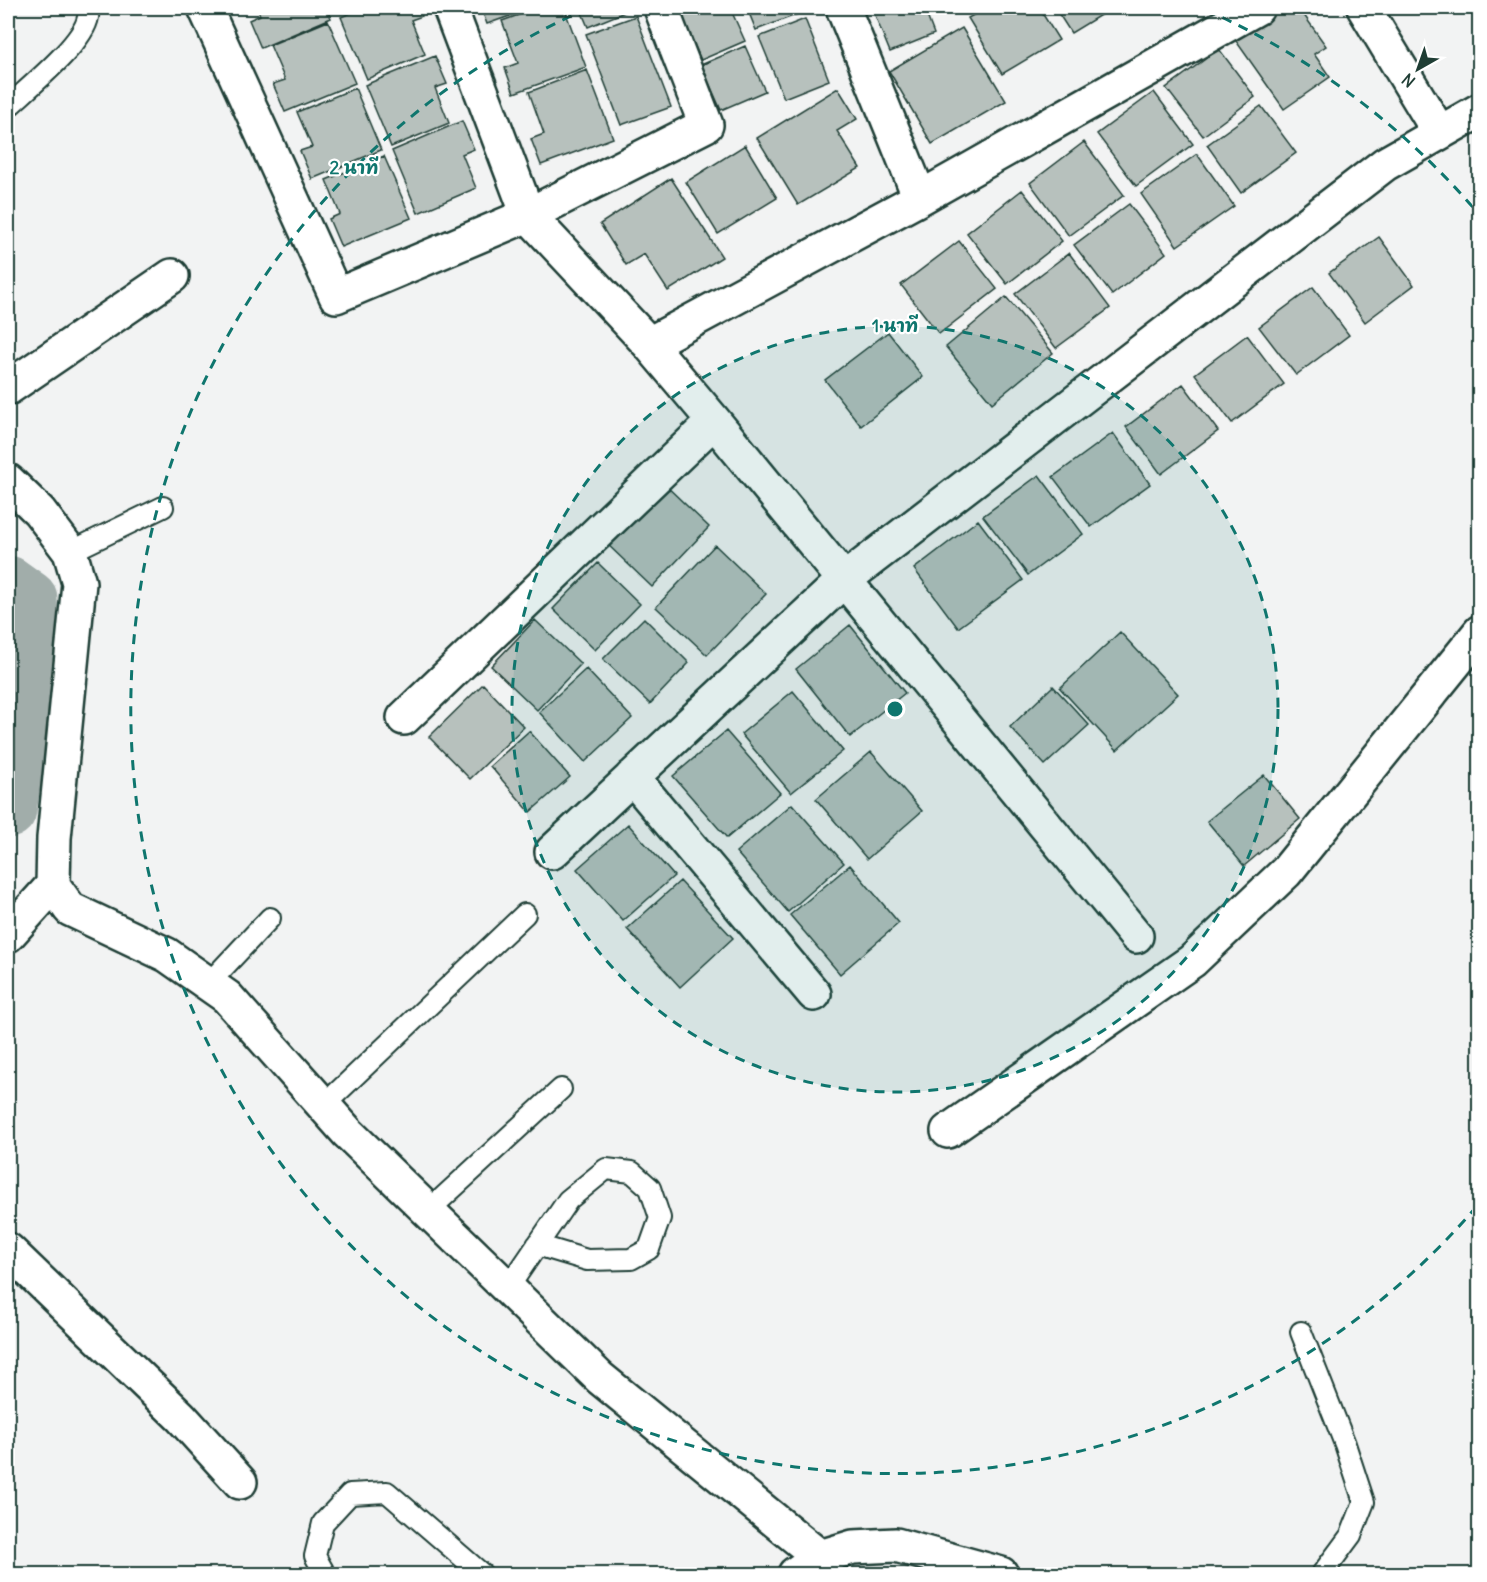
<svg xmlns="http://www.w3.org/2000/svg" width="1487" height="1582" font-family="Delius,'Playpen Sans Thai',sans-serif">
  <style>
    .lines { fill: none; stroke-linecap: round; stroke-linejoin: round }
    .river { stroke: #a1adaa; stroke-width: 57 }
    .building { fill: #b7c1bd; stroke: #1f3d34; stroke-width: 1.5 }
    .lane-casing { stroke: #1f3d34; stroke-width: 24 }
    .street-casing { stroke: #1f3d34; stroke-width: 38 }
    .lane { stroke: #fff; stroke-width: 20 }
    .street { stroke: #fff; stroke-width: 33 }
    .ring { fill: none; stroke: #0f766e; stroke-width: 3; stroke-dasharray: 10 8 }
    .centre { fill: #0f766e; stroke: #fff; stroke-width: 3 }
    .ring-label { font-size: 18px; text-anchor: middle; font-weight: bold; fill: #0f766e; stroke: #fff; stroke-width: 4.5; stroke-linejoin: round; paint-order: stroke }
  </style>
  <rect width="100%" height="100%" fill="#f2f3f3"/>
  <filter id="ink" filterUnits="userSpaceOnUse"><feTurbulence type="fractalNoise" baseFrequency=".0167" numOctaves="2"/><feDisplacementMap in="SourceGraphic" scale="12" xChannelSelector="R" yChannelSelector="G"/><feConvolveMatrix kernelMatrix="1 2 1 2 8 2 1 2 1" color-interpolation-filters="sRGB"/></filter>
  <g filter="url(#ink)">
    <g class="lines">
      <path class="river" d="M8,584L29,599L30,673L8,810"/>
    </g>
    <path class="building" d="M257,8H326L331,18L261,48L249,20L260,15Z
      M339,8H354L341,13Z
      M363,8H419L422,16L411,20L425,54L367,79L341,17Z
      M481,8H532L487,24Z
      M538,8H564L586,67L514,93L505,68L518,63L502,21Z
      M580,8H631L632,9L588,27Z
      M698,8H730L745,41L701,60L681,15Z
      M747,8H799L801,13L756,30Z
      M872,8H924L934,34L890,52Z
      M986,8H1039L1059,40L1002,74L968,18Z
      M1055,8H1112L1071,33Z
      M1284,8H1299L1326,46L1314,54L1330,77L1284,109L1236,41Z
      M636,16L671,107L621,125L586,34Z
      M805,19L829,80L784,98L759,37Z
      M328,21L355,83L285,112L273,84L285,80L270,45Z
      M962,28L1006,101L932,144L889,71Z
      M745,46L765,91L721,110L701,65Z
      M1219,49L1255,97L1203,136L1166,88Z
      M435,56L447,84L435,88L449,123L391,147L365,85Z
      M587,70L613,138L541,165L531,139L544,134L529,92Z
      M355,88L381,150L312,179L300,151L312,147L297,112Z
      M838,88L857,119L837,131L860,168L798,205L757,138Z
      M1154,92L1193,144L1136,186L1097,134Z
      M1261,106L1296,153L1241,193L1207,145Z
      M462,121L474,149L462,154L476,188L418,213L392,151Z
      M1084,142L1124,195L1069,236L1030,183Z
      M745,145L777,198L718,234L686,182Z
      M1197,154L1234,206L1177,246L1141,194Z
      M384,156L411,218L341,247L329,219L340,214L326,180Z
      M671,178L722,257L668,291L644,254L626,265L600,224Z
      M1022,190L1062,241L1007,284L967,233Z
      M1129,204L1166,253L1112,295L1074,245Z
      M1379,237L1414,285L1365,322L1329,273Z
      M959,241L997,289L939,334L901,285Z
      M1069,253L1110,308L1056,348L1015,294Z
      M1313,287L1349,335L1296,375L1259,327Z
      M1006,297L1053,353L992,403L946,347Z
      M888,332L923,377L861,426L825,380Z
      M1247,335L1284,384L1232,423L1195,374Z
      M1183,384L1218,431L1161,474L1126,427Z
      M1113,433L1150,484L1091,527L1053,477Z
      M1039,475L1083,534L1028,575L983,516Z
      M661,481L709,527L652,587L604,541Z
      M978,520L1023,580L958,628L914,569Z
      M715,545L766,594L707,655L656,607Z
      M598,563L640,604L595,650L553,609Z
      M644,618L689,663L650,704L603,659Z
      M535,620L581,664L537,710L491,666Z
      M850,625L905,693L850,737L796,669Z
      M1120,632L1178,694L1117,750L1060,688Z
      M586,669L632,718L585,762L539,712Z
      M483,684L524,727L470,779L429,737Z
      M1053,686L1089,725L1045,765L1010,727Z
      M793,691L843,751L791,793L741,734Z
      M529,731L570,777L530,812L490,766Z
      M726,731L780,793L727,838L673,776Z
      M871,752L922,811L867,859L816,799Z
      M1264,775L1300,819L1244,866L1207,821Z
      M792,804L844,863L788,912L736,852Z
      M628,824L674,876L623,921L577,869Z
      M850,865L899,923L840,974L790,915Z
      M680,881L733,938L680,987L627,929Z"/>
    <g class="lines">
      <defs>
        <path id="lane" d="M8,107C28,88 84,43 88,17C89,14 88,11 87,8
          M70,552L163,507
          M208,984L270,918
          M323,1106L525,914
          M428,1211L561,1089
          M508,1288L568,1200L606,1169L632,1172L650,1188L660,1218L649,1249L631,1259L587,1260L537,1245
          M1301,1332L1345,1444L1364,1502L1351,1535L1322,1574
          M325,1574L315,1556L323,1523L350,1494L387,1492L482,1574"/>
        <path id="street" d="M205,8L336,296L528,215L706,125L661,8
          M450,8L528,215L649,344L714,421L1136,936
          M843,8L920,198
          M1364,8L1439,132
          M649,344L920,198L1257,8
          M8,388L172,276
          M8,481L39,511L70,552L79,583L54,838L53,885L70,909L167,955L227,997L348,1133L600,1378L820,1557
          M404,718L714,421
          M632,777L814,994
          M552,852L844,580L1385,164L1480,110
          M8,935L53,885
          M948,1131L1192,961L1286,872L1480,632
          M8,1250L181,1417L240,1482
          M795,1574L820,1557L853,1547L896,1545L1001,1574"/>
      </defs>
      <use href="#lane" class="lane-casing"/>
      <use href="#street" class="street-casing"/>
      <use href="#lane" class="lane"/>
      <use href="#street" class="street"/>
    </g>
  </g>
  <circle cx="895" cy="709" r="383" fill="#0f766e" fill-opacity=".12"/>
  <g class="ring">
    <circle cx="895" cy="709" r="383"/>
    <path d="M1477 1206A765 765 0 1 1 584 10M1206 10A765 765 0 0 1 1477 212"/>
  </g>
  <circle cx="895" cy="709" r="9" class="centre"/>
  <g class="ring-label">
    <text x="354" y="174">2 นาที</text>
    <text x="895" y="332">1 นาที</text>
  </g>
  <rect width="1487" height="1582" fill="none" stroke="#fff" stroke-width="30"/>
  <rect x="15" y="15" width="1457" height="1552" fill="none" stroke="#1f3d34" stroke-width="2" filter="url(#ink)"/>
  <g transform="translate(1418 69) rotate(220)" stroke="#ffffff" stroke-width="4.5" paint-order="stroke">
  <path d="M0-4.5L10 22L0 15L-10 22Z" fill="#1f3d34"/>
  <text y="-9" font-size="16" font-weight="bold" text-anchor="middle" fill="#1f3d34">N</text>
  </g>
</svg>
